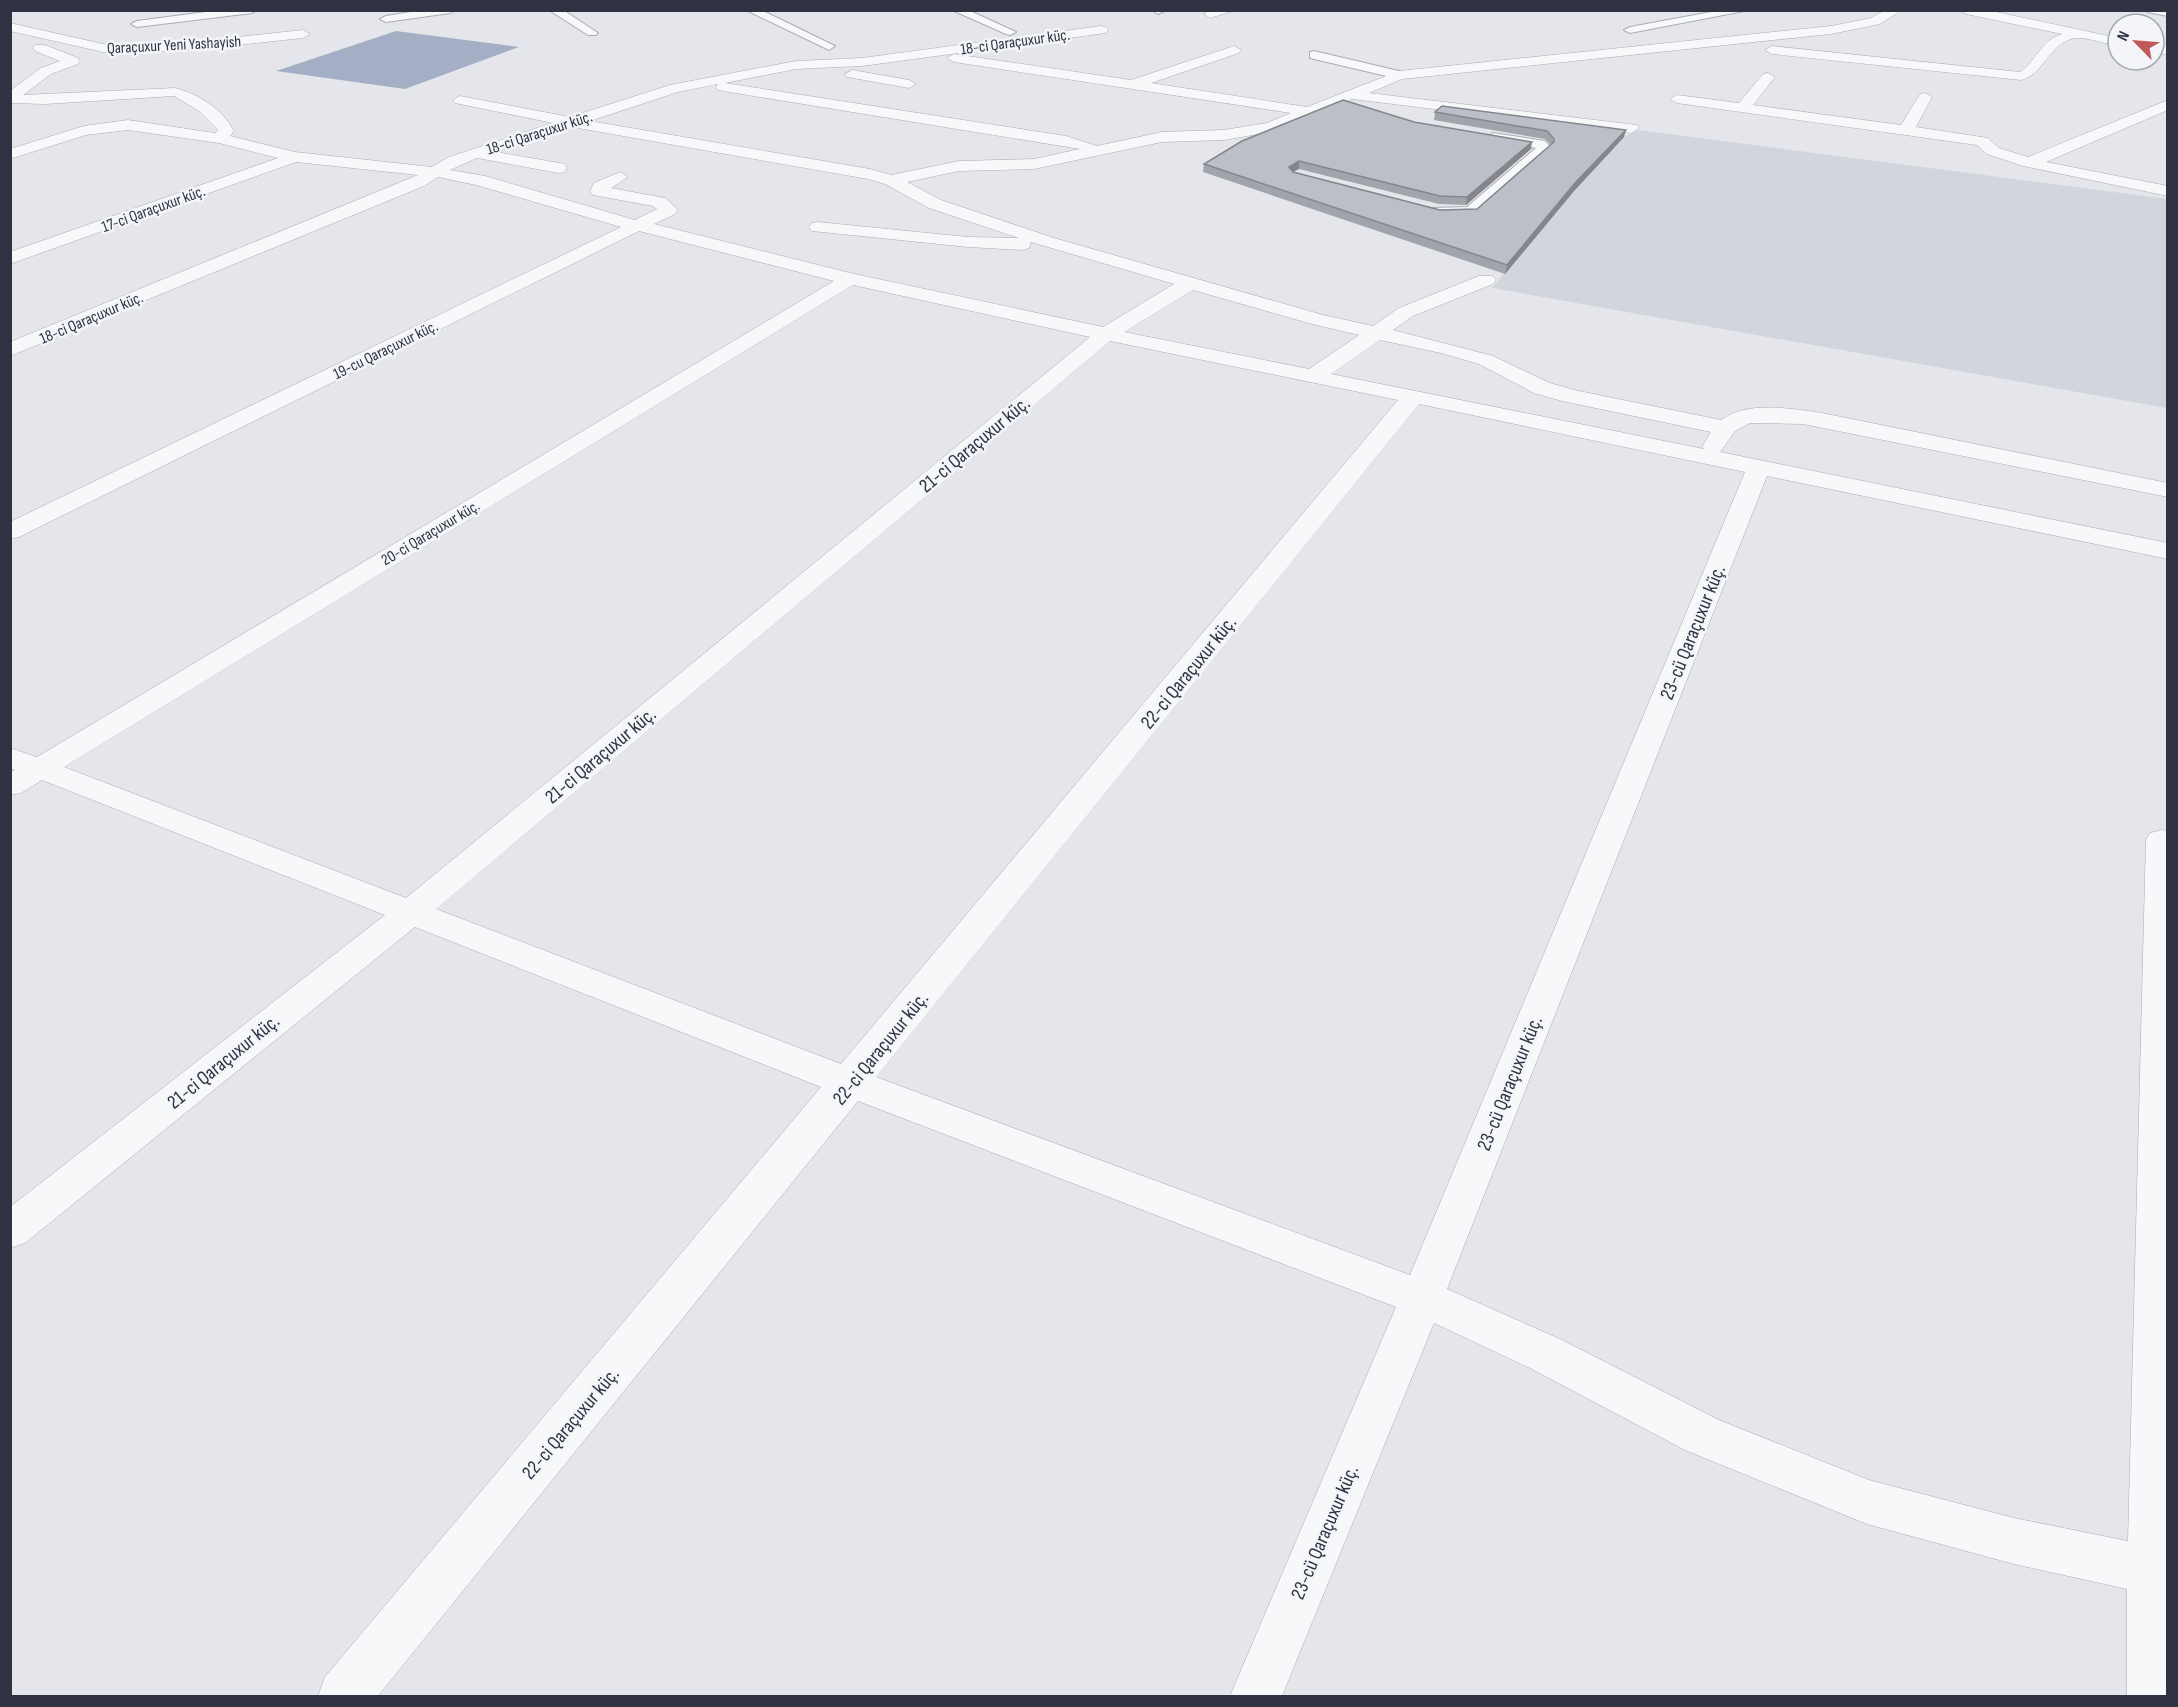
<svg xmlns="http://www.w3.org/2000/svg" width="2178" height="1707" font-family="'Sofia Sans Condensed',sans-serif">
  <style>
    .built { fill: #d3d5dd }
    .water { fill: #a4afc6 }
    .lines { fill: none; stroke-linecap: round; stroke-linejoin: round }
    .lane-casing { stroke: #aaacb5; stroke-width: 2 }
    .street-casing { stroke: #aaacb5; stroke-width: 1 }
    .lane { fill: #f7f8f9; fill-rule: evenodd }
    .street { fill: #f7f8f9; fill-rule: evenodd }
    .wall { fill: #a2a4ab }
    .shaded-wall { fill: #84868b }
    .building { fill: #bcbfc7; stroke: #84868b; stroke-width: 1.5 }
    .labels { text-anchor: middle; stroke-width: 5; stroke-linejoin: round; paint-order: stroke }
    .far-street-label { font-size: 16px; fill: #2e3242; stroke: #f4f5f8 }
    .street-label { font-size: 20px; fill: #2e3242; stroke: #f4f5f8 }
  </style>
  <rect width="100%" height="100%" fill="#e5e6eb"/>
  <path class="built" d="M1639,130L2167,199V408L1492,288L1577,187L1624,137Z"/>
  <path class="water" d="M396,31L519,47L405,89L276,71Z"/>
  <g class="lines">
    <defs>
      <path id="lane" d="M221,10H257L252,13L137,27L131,24L137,21Z
        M423,10H455L450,13L386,22L380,19L386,16Z
        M549,10H563L598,33L596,35H588Z
        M746,10H761L835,46L829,50L825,48Z
        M952,10H968L1016,32L1010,35L1006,34Z
        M1152,10H1164V11L1158,14Z
        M1722,10H1749L1630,33L1624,30L1630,27Z
        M2146,10H2168V16L2147,12Z
        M1314,51L1403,72L1405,75L1399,79L1310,58V52Z
        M1493,133L1545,141L1551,148L1476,215L1433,214L1430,211L1433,208L1467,207L1536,148L1488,140L1486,137Z"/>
      <path id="street" d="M1209,10H1236L1210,18L1204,14Z
        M1885,10H1902L1880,24L1831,34L1402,79L1369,93L1637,125L1639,128L1631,133L1352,99L1271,132L1224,140L1162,142L1034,169L959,171L907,182L941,200L1054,238L1323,315L1373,326L1399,308L1479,276H1493L1496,280L1493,284L1413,316L1393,330L1493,356L1550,383L1574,390L1721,420C1749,400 1791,409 1822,413L2168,483V497L1803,424L1750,423L1735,431L1720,452L2168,543V559L1767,476L1447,1289L1562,1340L1719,1420L1869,1480L2014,1518L2128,1541L2146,840L2150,833L2162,830L2168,831V1696H2127V1589L2014,1564L1867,1524L1685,1450L1530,1368L1434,1323L1282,1696H1230L1396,1307L858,1101L378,1696H318L325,1677L821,1087L415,927L25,1243L10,1248V1207L385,915L42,780L21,793L10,795V772L15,770L10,768V748L37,757L834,281L639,231L19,537L10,539V522L621,227L476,185L438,177L424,186L10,356V342L418,175L296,162L10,264V252L278,158L219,143L128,130L86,135L10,159V149L84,126L128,120L215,133L218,130L199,111L174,96L45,104L10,103V91L41,68L60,61L35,51L33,48L35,45H45L78,58L80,61L78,64L51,74L23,95L175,88C199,94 222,109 234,131L230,136L295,152L432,167L449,157L553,123L455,103L453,100L460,96L570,117L670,85L796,61L862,58L1101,26L1106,27L1108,30L1106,33L862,66L796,69L725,83L1066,136L1097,146L1162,132L1224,130L1267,123L1291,113L954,62L947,58L954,54L1131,80L1234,46L1241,50L1239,53L1151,83L1307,107L1399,71L1831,26L1871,18ZM718,84L716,87L718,90L723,91L1080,149L1034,159L959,161L891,175L870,169L590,121L678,92ZM572,127L868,179L885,184L929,208L1019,238L968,237L818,222L812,223L809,227L812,231L968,247L1023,250L1029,248L1031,242L1174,284L1103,327L850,273L654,224L675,214L678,210L665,198L611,188L628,177L620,172L594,183L590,191L593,195L653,206L657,209L635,220L485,176L450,170L477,158L559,173L565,172L567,168L565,164L496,152ZM853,285L1090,337L406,898L64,767ZM1193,290L1312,324L1359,335L1309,369L1124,332ZM1380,340L1441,353L1479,364L1534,393L1562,401L1711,432L1702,447L1704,449L1331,374ZM1110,341L1398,400L841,1064L436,909ZM1419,404L1745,472L1410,1275L876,1077Z
        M1960,10H1987L2118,38V46C2106,44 2093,39 2081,38C2051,36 2046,74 2021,80L1772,54L1765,50L1772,46L2020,72C2038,60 2039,42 2062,34L1966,14Z
        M10,23L112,46L209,40L303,30L310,34L303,38L209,48L112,54L10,31Z
        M2154,44L2168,47V55L2154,52Z
        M852,70L909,80L916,84L909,88L847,77L845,74Z
        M1768,73L1775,77L1753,105L1901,125L1920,94L1925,93L1932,97L1916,127L1988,138L1999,148L2028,157L2168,100V110L2046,162L2168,186V196L2023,166L1987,154L1977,145L1677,103L1670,99L1677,95L1739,103L1763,74Z"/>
    </defs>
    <use href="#lane" class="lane-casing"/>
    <use href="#street" class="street-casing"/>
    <use href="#lane" class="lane"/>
    <use href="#street" class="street"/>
  </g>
  <path class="wall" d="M1435,112L1624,137L1574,191L1505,274L1203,172L1204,164L1414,122L1531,149L1466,205L1439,204L1299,169L1293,172L1440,210L1477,209L1551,145L1545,139L1434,120Z"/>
  <path class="shaded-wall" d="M1626,130L1624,137L1574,191L1505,274L1507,265L1575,183Z
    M1532,142L1531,149L1466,205L1467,197Z
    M1299,161V169L1289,174V167Z"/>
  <path class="building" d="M1343,100L1414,122L1532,142L1467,197L1440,196L1299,161L1289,167L1293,172L1440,210L1477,209L1554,142V139L1547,131L1435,112L1442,106L1626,130L1575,183L1507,265L1204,164L1242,141Z"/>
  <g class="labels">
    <g class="far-street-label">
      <text transform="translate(1015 41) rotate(-8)" y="6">18-ci Qaraçuxur küç.</text>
      <text transform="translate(174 44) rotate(-3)" y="6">Qaraçuxur Yeni Yashayish</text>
      <text transform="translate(539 132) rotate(-18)" y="6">18-ci Qaraçuxur küç.</text>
      <text transform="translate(153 208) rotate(-20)" y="6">17-ci Qaraçuxur küç.</text>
      <text transform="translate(91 317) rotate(-23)" y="6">18-ci Qaraçuxur küç.</text>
      <text transform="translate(385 349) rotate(-26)" y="6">19-cu Qaraçuxur küç.</text>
      <text transform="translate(430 532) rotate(-31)" y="6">20-ci Qaraçuxur küç.</text>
    </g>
    <g class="street-label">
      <text transform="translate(974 444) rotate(-40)" y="7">21-ci Qaraçuxur küç.</text>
      <text transform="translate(1692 632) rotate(-68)" y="7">23-cü Qaraçuxur küç.</text>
      <text transform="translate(1188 672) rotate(-51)" y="7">22-ci Qaraçuxur küç.</text>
      <text transform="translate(600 755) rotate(-40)" y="7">21-ci Qaraçuxur küç.</text>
      <text transform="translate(880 1048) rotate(-51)" y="7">22-ci Qaraçuxur küç.</text>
      <text transform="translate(223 1061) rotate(-39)" y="7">21-ci Qaraçuxur küç.</text>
      <text transform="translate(1509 1083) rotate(-68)" y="7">23-cü Qaraçuxur küç.</text>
      <text transform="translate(570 1423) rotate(-50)" y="7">22-ci Qaraçuxur küç.</text>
      <text transform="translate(1324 1532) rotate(-67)" y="7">23-cü Qaraçuxur küç.</text>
    </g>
  </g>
  <rect width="2178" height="1707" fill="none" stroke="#2e3242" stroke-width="24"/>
  <g transform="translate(2136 42) rotate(295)"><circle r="28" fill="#f4f5f8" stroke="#a5a7af" stroke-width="1.5"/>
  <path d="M0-4.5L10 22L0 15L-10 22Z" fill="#c15959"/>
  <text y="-9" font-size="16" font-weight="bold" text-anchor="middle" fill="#2e3242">N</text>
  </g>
</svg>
